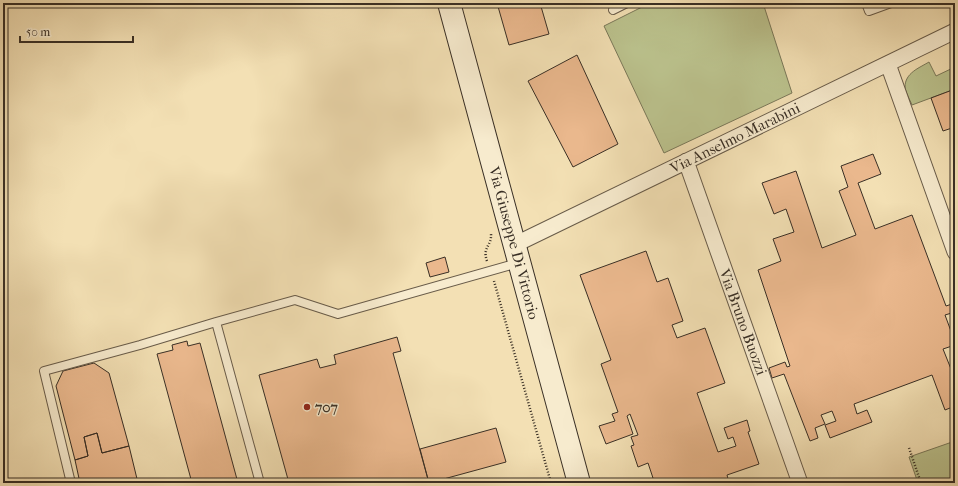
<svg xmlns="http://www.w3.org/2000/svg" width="958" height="486" font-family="'IM FELL French Canon',serif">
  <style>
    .green { fill: #bbc28d; stroke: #7a7859 }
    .building { fill: #eab88d; stroke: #392f25 }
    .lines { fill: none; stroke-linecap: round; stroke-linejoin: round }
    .lane-casing { stroke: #685b49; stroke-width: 10 }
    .street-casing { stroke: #685b49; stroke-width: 17 }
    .secondary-casing { stroke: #392f25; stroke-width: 24 }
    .path { stroke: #392f25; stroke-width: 2.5; stroke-dasharray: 1 2; stroke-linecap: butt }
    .lane { stroke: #f7ebce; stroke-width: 8 }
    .street { stroke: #f7ebce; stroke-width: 15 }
    .secondary { stroke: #f7ebce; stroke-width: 22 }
    .poi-dot { fill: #8f2418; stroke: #f7ebce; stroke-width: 1.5 }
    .labels { text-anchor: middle; stroke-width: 3; stroke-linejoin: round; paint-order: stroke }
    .street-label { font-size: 15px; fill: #392f25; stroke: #f7ebce }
    .poi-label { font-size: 15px; font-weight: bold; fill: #392f25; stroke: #f7ebce; text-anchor: start }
  </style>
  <rect width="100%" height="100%" fill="#f3e0b4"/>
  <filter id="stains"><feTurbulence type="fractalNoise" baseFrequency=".005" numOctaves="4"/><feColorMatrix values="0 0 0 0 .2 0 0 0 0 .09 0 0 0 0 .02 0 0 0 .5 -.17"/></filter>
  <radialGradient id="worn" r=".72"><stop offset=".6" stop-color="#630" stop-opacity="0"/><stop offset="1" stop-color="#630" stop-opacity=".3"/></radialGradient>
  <path class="green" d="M650,3H763L792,93L664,153L604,26Z
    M929,62L936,76L955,67V89L912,105C910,100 905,91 905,87C905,73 919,68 929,62Z
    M955,441V483H918L909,457Z"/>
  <path class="building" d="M497,3H540L549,34L509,45Z
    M577,55L618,144L573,167L528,81Z
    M955,89V127L943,131L931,98Z
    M873,154L881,174L858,183L875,229L912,215L946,306L955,303V312L945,315L955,342V345L943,349L951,369L955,368V406L945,410L932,375L854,404L857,414L867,410L872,422L830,438L825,425L836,421L832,411L821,415L825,424L815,428L818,438L810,441L784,374L772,378L769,368L785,362L787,367L790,366L758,270L781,261L773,239L794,232L786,209L774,214L762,183L796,171L822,248L856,235L839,191L848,187L841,166Z
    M646,251L657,282L668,278L683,321L672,325L677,338L705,328L725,383L697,393L718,452L736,446L733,437L728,439L724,428L747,420L750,431L748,432L759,464L727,475L729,483H638L653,478L648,463L638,467L631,446L634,445L631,437L638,435L630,414L627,416L633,434L606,444L599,426L615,421L612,414L618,412L601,364L611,360L580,275Z
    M445,257L449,272L430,277L426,263Z
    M397,337L401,351L393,353L429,483H289L259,375L317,359L320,368L336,364L334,355Z
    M187,341L188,346L200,343L238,483H192L157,354L173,350L172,345Z
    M94,363L109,373L129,446L102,453L97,433L84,437L88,456L75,460L56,386L63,371Z
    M496,428L506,462L429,483L420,449Z
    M97,433L102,453L129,446L138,483H80L75,460L88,456L84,437Z"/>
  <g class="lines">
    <defs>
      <path id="lane" d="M866,3L869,11L891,3
        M613,10L627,3
        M71,483L44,371L140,345L216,322
        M260,483L216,322L295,300L338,314L518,263"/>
      <path id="street" d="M888,64L955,252
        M686,161L800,483
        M514,245L955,31"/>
      <path id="secondary" d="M449,3L579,483"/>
    </defs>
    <use href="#lane" class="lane-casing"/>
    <use href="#street" class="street-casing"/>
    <use href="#secondary" class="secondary-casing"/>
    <path class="path" d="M487,261C482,248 492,245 491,234
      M494,281L551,483
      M909,448L921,483"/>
    <use href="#lane" class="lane"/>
    <use href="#street" class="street"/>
    <use href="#secondary" class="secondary"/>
  </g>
  <circle class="poi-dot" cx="307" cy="407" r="4"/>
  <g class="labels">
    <g class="street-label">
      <text transform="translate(735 138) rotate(-26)" y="5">Via Anselmo Marabini</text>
      <text transform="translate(514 243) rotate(75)" y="5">Via Giuseppe Di Vittorio</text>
      <text transform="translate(743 322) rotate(70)" y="5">Via Bruno Buozzi</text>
    </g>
    <g class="poi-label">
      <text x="315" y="412">707</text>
    </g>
  </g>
  <rect width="958" height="486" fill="none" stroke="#f3e0b4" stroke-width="16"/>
  <rect x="4" y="4" width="950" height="478" fill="none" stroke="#392f25" stroke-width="2"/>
  <rect x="8" y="8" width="942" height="470" fill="none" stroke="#392f25"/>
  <path d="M20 36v6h113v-6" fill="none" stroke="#392f25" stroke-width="2"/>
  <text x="26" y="36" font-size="12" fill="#392f25" stroke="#f7ebce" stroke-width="3" paint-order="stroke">50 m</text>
  <rect width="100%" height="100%" filter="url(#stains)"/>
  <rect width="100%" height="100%" fill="url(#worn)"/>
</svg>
